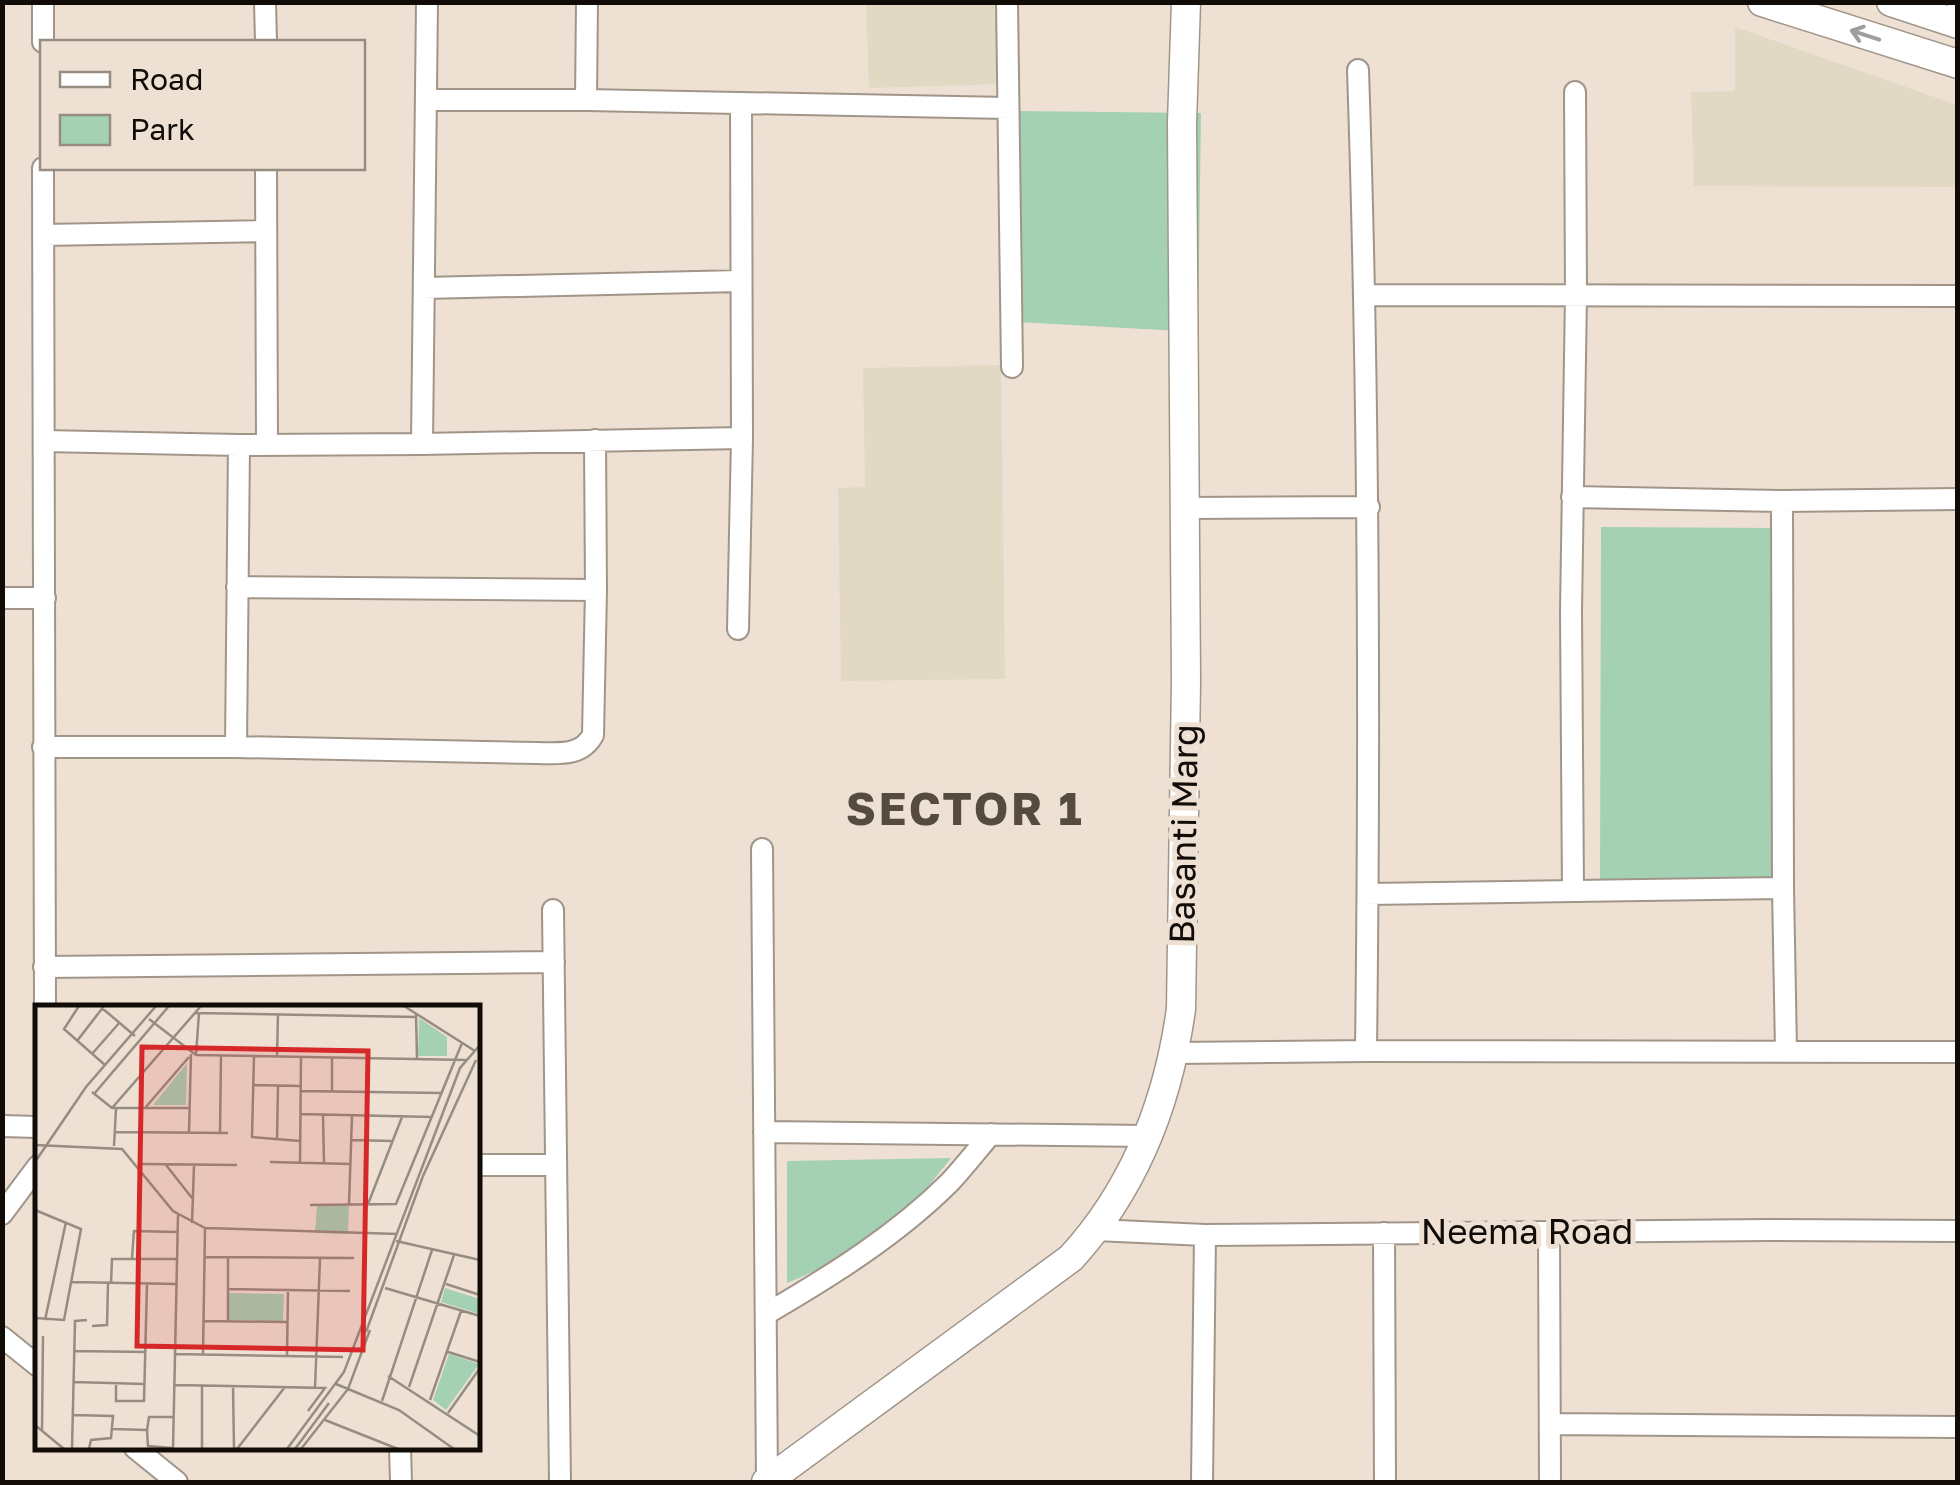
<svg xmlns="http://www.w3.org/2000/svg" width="1960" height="1485" font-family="'Golos Text',sans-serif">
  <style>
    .education { fill: #e1d9c4 }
    .green { fill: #a4d1b3 }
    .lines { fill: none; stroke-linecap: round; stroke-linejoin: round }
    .street-casing { stroke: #a19589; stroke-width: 24 }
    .secondary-casing { stroke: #a19589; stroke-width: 31 }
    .street { stroke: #fff; stroke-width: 20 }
    .secondary { stroke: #fff; stroke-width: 28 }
    .oneway { stroke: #a09e9c }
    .labels { text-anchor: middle; stroke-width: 10; stroke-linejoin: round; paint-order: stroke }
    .street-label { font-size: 35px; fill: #110c08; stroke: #eee1d4 }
    .district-label { font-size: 45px; font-weight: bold; letter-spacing: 2.5px; fill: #564b41; stroke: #eee1d4 }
    .inset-road { fill: none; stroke: #968c82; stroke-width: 2.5 }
    .view { fill: #d62828; fill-opacity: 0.15; stroke: #d62828; stroke-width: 5 }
    .inset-edge { fill: none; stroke: #110c08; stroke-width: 5 }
  </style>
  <rect width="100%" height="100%" fill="#eee1d4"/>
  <path class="education" d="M997,2L1004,5V84L869,88L866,3Z
    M1735,27L1957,105V187L1694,186L1691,92L1735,91Z
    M1001,365L1005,679L841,681L838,488L865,487L863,368Z"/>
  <path class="green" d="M1012,111L1201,113L1198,332L1017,322Z
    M1601,527L1779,528L1777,888L1600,887Z
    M951,1158C934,1179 918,1201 898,1219C868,1244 823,1269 787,1283V1161Z"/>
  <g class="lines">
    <defs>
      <path id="street" d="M43,2V42
        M265,2L266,42
        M1007,2L1012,367
        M1957,2L1958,3
        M1358,70C1369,397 1370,724 1366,1051
        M427,100H586L1007,108
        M586,100L587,2
        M43,168L45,1008
        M266,168L267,445
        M43,235L266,231
        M424,288L741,281
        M1365,295L1958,296
        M44,441L239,445L422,444L742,438
        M422,444L427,2
        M1572,497L1782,501L1958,499
        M1782,501L1783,888L1786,1051
        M1186,508L1369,507
        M237,587L596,590
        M2,598H45
        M738,629L742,438L741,103
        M43,747H236L536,753C558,753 581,757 593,735L596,590L595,440
        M236,747L239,445
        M762,849L767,1481
        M1573,891L1571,611L1576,295L1575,92
        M1368,894L1783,888
        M553,910L560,1482
        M44,967L554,962
        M1175,1053L1366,1051L1958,1052
        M2,1126L38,1127
        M764,1132L1149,1136
        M478,1165H554
        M2,1214L38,1166
        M1096,1230L1205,1235L1768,1230L1958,1231
        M1384,1233L1385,1482
        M1549,1233L1550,1482
        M766,1314C831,1276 897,1235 950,1182C964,1167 977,1150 991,1134
        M2,1337L38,1366
        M1551,1424L1958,1427
        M135,1448L177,1482
        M400,1448L401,1482
        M1202,1482L1205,1235"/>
      <path id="secondary" d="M1762,2L1958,64
        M1891,2L1958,24
        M766,1482L1071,1258C1135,1188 1168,1103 1181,1009L1186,681L1182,123L1186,2"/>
    </defs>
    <use href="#street" class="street-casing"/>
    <use href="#secondary" class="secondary-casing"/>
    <use href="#street" class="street"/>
    <use href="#secondary" class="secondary"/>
  </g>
  <defs><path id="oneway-shaft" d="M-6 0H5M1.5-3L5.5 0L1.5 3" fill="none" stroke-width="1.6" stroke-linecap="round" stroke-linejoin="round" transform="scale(2.5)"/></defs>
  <use class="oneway" href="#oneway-shaft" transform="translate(1865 35) rotate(-162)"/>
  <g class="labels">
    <g class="street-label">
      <text transform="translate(1184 834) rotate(-89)" y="12">Basanti Marg</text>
      <text x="1527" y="1244">Neema Road</text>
    </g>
    <g class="district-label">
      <text x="965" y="825">SECTOR 1</text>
    </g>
  </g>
  <g transform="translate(35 1005)">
    <rect width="445" height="445" fill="#eee1d4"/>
    <path d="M384,13L412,32V51H383ZM152,58L151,100H118ZM282,200H314L313,229L280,228ZM410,283L445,294V309L406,297ZM194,288L249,289L248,316L193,315ZM414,349L444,359L411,405L398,395Z" fill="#a4d1b3"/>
    <path class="inset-road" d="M44,1L29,24L70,60M369,1L440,46M67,3L100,31M160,8L382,12M381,9L382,53M114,14L161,50L431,55M42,36L69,1M57,49L85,17M161,50L164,8M219,51L217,132L265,136M242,51L243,9M297,52V86M219,80L265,81M265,86L407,88M57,87L77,103H155M59,89L134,1M77,103L166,1M110,103L154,52M265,109L397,112M288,110L289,158M80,127L193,128M154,127L156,49M185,128L186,50M242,135L243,81M317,135L357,136M0,140L87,144L138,206L170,223L363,229M79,141L81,104M0,157L51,82L121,1M235,157L316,159M265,158L266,51M107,159L202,160M131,160L157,193M314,199L317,111M333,199L367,112M275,200L361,199L427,38M0,205L46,224L29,315L0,313M157,218L159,160M361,236L445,255M169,252L319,253M97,253L99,226L142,227M36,277L141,279M76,278L77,254H142M411,279L445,290M350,283L445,311M193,284L315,286M10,315L31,217M169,316L252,317M193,316V252M57,321L72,320L73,278M331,327L388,171L441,55M39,346L110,347M413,347L445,357M140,349L308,352M168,349L170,223M252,351L253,285M353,371L445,431M38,377L110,379M81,378V396H109L112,279M301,379L364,405L419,444M140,380L290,383L273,406M167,380V444M198,381L199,444M374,382L419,250M280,383L285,254M395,395L426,306M347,396L397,245M413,408L445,363M38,410L78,411L76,433L56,435L54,444M290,415L363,444M0,420L29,444M78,424L112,425M7,426L8,331M137,443L113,441L112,425L114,412H138M37,444L40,316L52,315M138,444L143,210M202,444L250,382M252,444L309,367L425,63L445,40M260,444L294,398M266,444L313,384L335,325"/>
    <path class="view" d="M107,42L333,46L328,345L102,341Z"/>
    <rect width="445" height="445" class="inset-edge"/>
  </g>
  <rect width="1960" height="1485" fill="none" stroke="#110c08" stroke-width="10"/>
  <rect x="40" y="40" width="325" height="130" fill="#eee1d4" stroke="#968c82" stroke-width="2.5"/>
  <rect x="60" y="72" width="50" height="15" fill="#ffffff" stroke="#968c82" stroke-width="2.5"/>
  <text x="130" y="90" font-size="30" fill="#110c08">Road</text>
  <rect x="60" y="115" width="50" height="30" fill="#a4d1b3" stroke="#968c82" stroke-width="2.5"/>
  <text x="130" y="140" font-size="30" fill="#110c08">Park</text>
</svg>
